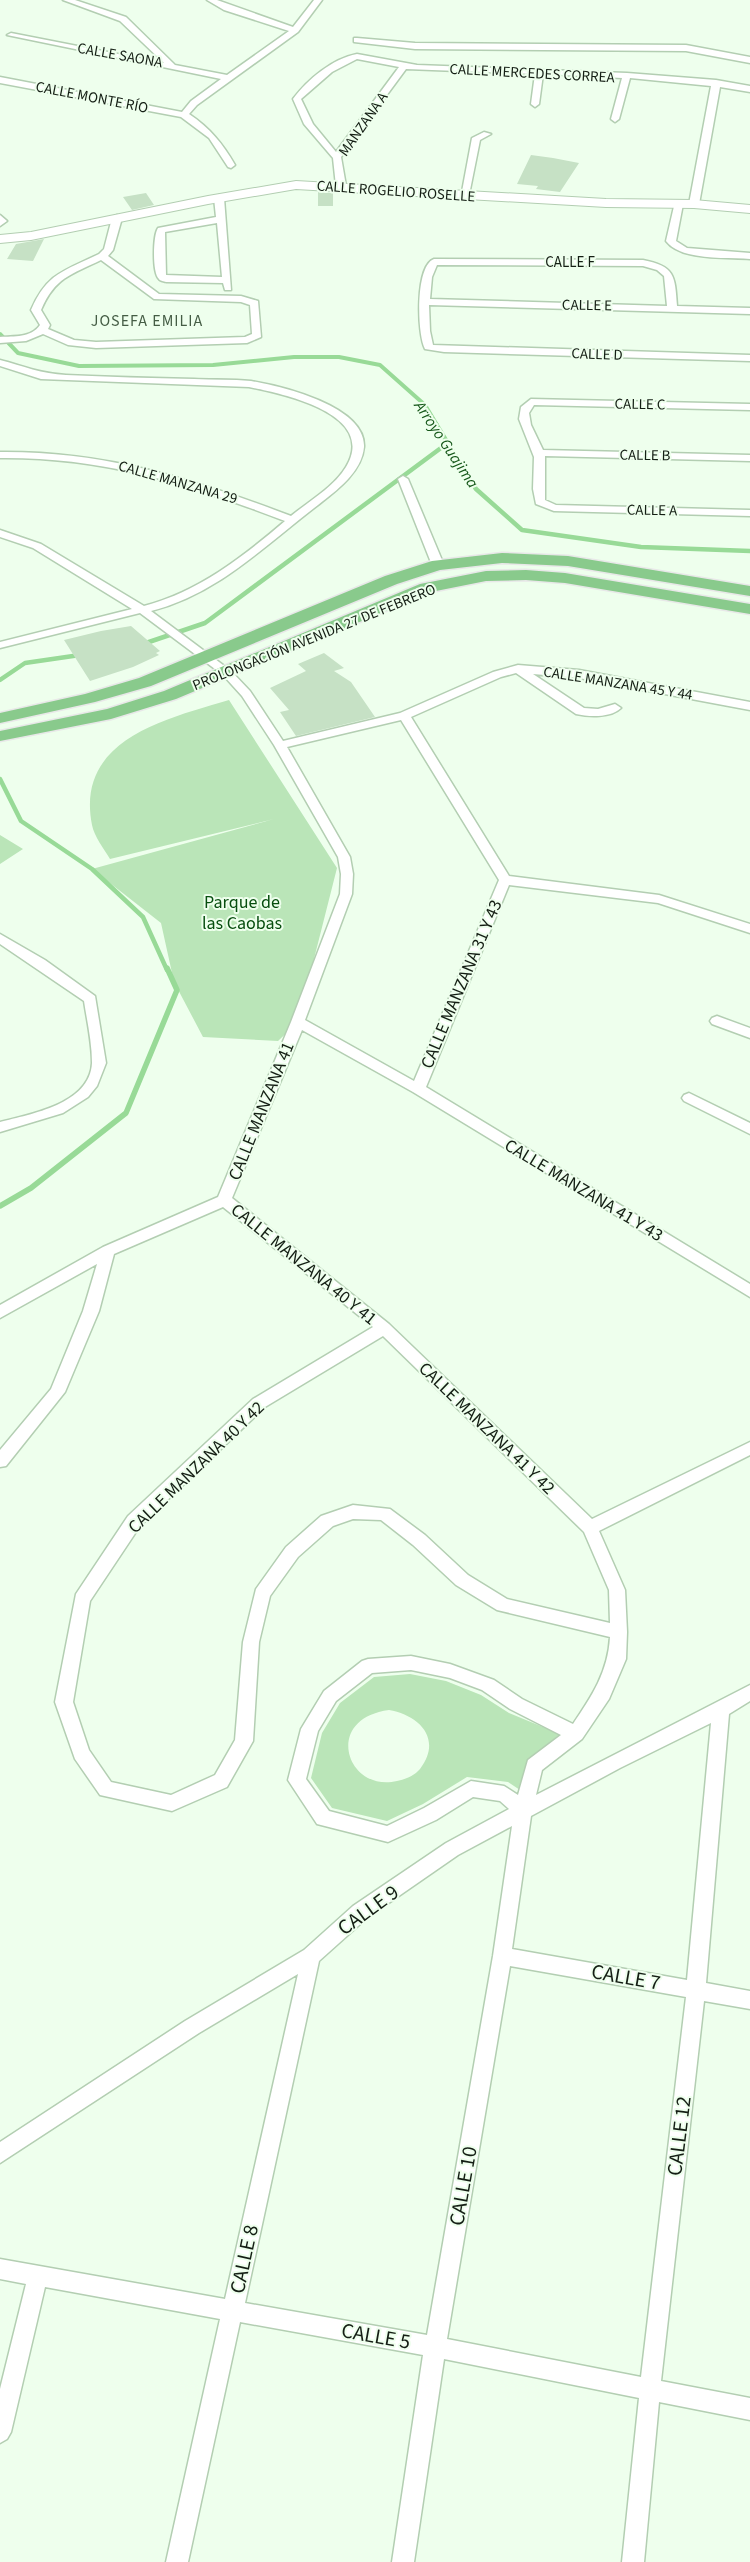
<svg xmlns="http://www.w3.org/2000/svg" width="750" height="2562" font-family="'Source Sans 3',sans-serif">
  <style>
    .green { fill: #bae5b8; fill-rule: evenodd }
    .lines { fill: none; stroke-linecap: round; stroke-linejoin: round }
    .stream-far2 { stroke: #98da97; stroke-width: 4 }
    .stream-far1 { stroke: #98da97; stroke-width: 4.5 }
    .stream { stroke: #98da97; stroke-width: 5.5 }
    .building { fill: #c6e1c5 }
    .street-casing { stroke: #b3ceb2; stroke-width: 3 }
    .secondary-casing { stroke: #b3ceb2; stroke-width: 2 }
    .primary-casing { stroke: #e8e8e8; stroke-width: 3 }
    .street { fill: #fff; fill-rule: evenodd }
    .secondary { fill: #fff; fill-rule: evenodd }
    .primary { fill: #89ca8c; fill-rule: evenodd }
    .labels { text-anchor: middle; stroke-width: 4; stroke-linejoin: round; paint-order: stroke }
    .far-street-label { font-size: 15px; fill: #141e14; stroke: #eeffed }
    .far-neighbourhood-label { font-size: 16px; letter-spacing: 1px; fill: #455d45; stroke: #eeffed }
    .far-water-label { font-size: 16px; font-style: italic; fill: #155719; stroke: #eeffed }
    .park-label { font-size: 18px; fill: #074e0f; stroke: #eeffed }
    .street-label { font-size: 18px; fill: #141e14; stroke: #eeffed }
    .near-street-label { font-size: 21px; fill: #141e14; stroke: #eeffed }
  </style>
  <rect width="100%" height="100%" fill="#eeffed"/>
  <path class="green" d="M229,700L337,868L298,1022L278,1041L203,1037L174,982L161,923L92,869L274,819L110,859C104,849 94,836 92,825C75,739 166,719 229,700Z
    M0,835L23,849L0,864Z
    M410,1674L446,1681L481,1695L509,1713L560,1734L528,1761L520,1790L508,1782L467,1777L423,1804L387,1821L332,1808L311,1778L322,1733L340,1703L374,1677ZM389,1710C419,1715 443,1739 420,1769C414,1776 406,1779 397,1781C347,1793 322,1719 389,1710Z"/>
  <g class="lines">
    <path class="stream-far2" d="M0,334L18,353L79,366L213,365L294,357H339L380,365L425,405L437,425"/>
    <path class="stream-far1" d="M436,424L476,489L522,530L641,547L750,551
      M143,644L205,623L449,442
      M0,680L25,663L80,655
      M0,779L21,821L92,869L143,917L167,970"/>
    <path class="stream" d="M0,1206L31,1188L126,1113L177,990L167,968"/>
  </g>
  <path class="building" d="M531,155L553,158L579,163L560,192L536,189L538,186L517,184Z
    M318,192L333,193V206H318Z
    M146,193L154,205L132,210L123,197Z
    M44,239L33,261L7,259L16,244Z
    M131,626L160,651L156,653L159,655L133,667L90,681L64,640L101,631Z
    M324,653L344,668L334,671L351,682L375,717L296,736L280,712L289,710L270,688L306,671L298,664Z"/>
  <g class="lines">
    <defs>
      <path id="street" d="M63,0H75L126,17L175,65L227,75L289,31L224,10L207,0H217L293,27L314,0H322L298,32L197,105L189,114C210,128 223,144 235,165L231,168L228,167L209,138L181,117L0,83V77L182,112L191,101L221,79L7,35L11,33L164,63L120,21Z
        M357,38L415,43L686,45L750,57V63L686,51L415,49L354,42V38Z
        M357,54L417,65L627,73L716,80L750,86V92L720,87L699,204L694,207L689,204L711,86L630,78L619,119L615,122L611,119L622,78L543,74L539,104L535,107L531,104L535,74L406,69L341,157L346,186L341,189L336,186L333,158L304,124L293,99C308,79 332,59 357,54ZM357,59L399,67L336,152L313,124L301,99L332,72Z
        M484,132L491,134L480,140L469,195L461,197L472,138Z
        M219,195L224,198L231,290H225L223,283L166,282C164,281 160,281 159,279C152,273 153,235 158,228L216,217L214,198ZM217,223L222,277L166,275L165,232Z
        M675,202L683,204L676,241L687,248L750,253V259C726,257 681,261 666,241Z
        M0,215L7,221L0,226Z
        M117,215L122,218L113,250L108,256L159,294L241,296L258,301L261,337L247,343L96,348L68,345L43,334L26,341L0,343V337C14,336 31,338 40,325L31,310C47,273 64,271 99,254L104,249L112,218ZM101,260L154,299L241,302L250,305L252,334L245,337L96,342L74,340L48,329L50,325L41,310C55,277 71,275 101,260Z
        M434,259L643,260C675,266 675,276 677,306L750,308V314L429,305L430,331L433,345L750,355V361L444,352L425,349C417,334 415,266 434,259ZM437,265L643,266L657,270L664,276L667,306L430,299L432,277Z
        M0,360C23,366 42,374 66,375C109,377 151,378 194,379C213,380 232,379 251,381C281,386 366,406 364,447C362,472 336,491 318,505C264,546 218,594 151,611L231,671L250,691L283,741L400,713L493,672L518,665L579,670L750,702V710L579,678L533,674L584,708L598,709L615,704L621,708C611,718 589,717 576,714L516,673L501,677L411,717L509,876L659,895L750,924V933L658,903L509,885L426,1087L750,1284V1297L413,1092L302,1030L232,1198L389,1324L592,1519L750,1442V1455L599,1531L625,1590L627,1632L626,1659L609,1699L582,1739L542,1770L536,1795L750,1685V1701L729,1714L706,1983L750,1991V2009L704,2001L661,2381L750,2398V2420L659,2402L644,2562H622L639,2398L444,2359L414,2562H392L423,2355L240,2322L188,2562H166L220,2319L45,2287L11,2432L7,2439L0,2443V2389L26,2284L0,2279V2259L225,2299L298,1974L199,2033L0,2163V2142L185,2021L304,1950L353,1906L446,1843L509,1809L500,1801L473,1797L436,1820L388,1842L317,1824L288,1780L301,1729L324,1691L362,1661L368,1659L411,1656L450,1664L494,1680L522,1699L573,1724C592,1696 608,1672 610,1637L497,1610L456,1585L413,1545L381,1520L353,1519L333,1526L298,1557L270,1596L259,1642L253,1741L227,1787L172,1811L100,1795L75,1759L55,1702L76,1594L128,1516L253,1399L373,1327L223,1207L114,1254L99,1311L65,1392L6,1466L0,1467V1450L51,1389L83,1311L97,1264L0,1318V1305L103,1247L218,1197L291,1022L340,894L341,874L338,857L274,745L242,696L223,675L140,613L0,648V642L132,609L33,548L0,537V530L41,544L144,606C198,592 243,557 285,521C188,484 105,457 0,458V452C106,451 193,479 291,516C309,501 334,487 346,467C378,414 284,394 249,387L41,379L0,366ZM401,720L499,880L414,1081L305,1020L352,894L353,874L350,857L287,747ZM383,1336L584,1532L609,1590L610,1623L507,1599L468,1575L425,1535L390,1509L353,1505L321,1516L286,1547L256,1589L243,1642L235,1740L215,1775L171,1795L111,1782L89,1750L73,1702L90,1601L140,1526L265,1407ZM411,1670L450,1678L482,1690L510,1709L561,1735L528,1760L518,1795L504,1786L471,1781L424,1808L387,1826L329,1811L306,1779L318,1731L336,1701L372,1673ZM711,1723L687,1980L512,1949L531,1816L620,1768ZM512,1826L493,1956L427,2335L245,2303L319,1961L367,1918L458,1855ZM510,1966L686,1997L641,2377L447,2339Z
        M531,399L750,404V410L534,405L529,413L531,425L543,450L750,455V461L545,456V500L556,505L750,510V516L554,511L536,504L533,489L534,457L519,419L521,407Z
        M403,476L408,479L444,565L442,567L438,568L432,565L398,479Z
        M0,934L45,960L95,996L106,1063L97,1086L88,1097L63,1113L0,1132V1122C31,1114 90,1104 92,1063C92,1042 87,1021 84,1001L0,944Z
        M717,1016L750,1028V1038L712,1024L710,1021L712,1018Z
        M689,1093L750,1123V1134L684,1101L682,1098L684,1095Z"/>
      <path id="secondary" d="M296,181L606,199L694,200L750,205V213L694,208L606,207L296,189L208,204L31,240L0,243V235L31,232L208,196Z"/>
      <path id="primary" d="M502,553L568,556L750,586V596L568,566L502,563L440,570L397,584L151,686L95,702L0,723V713L85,694L139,678L385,576L432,561Z
        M526,570L565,573L750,604V614L565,583L526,580L486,581L431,592L176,699L111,719L0,741V731L107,709L164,691L420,584L486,571Z"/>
    </defs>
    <use href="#street" class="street-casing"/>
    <use href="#secondary" class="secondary-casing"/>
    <use href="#primary" class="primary-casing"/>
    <use href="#street" class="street"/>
    <use href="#secondary" class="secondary"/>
    <use href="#primary" class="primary"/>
  </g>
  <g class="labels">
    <g class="far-street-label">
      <text transform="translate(120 55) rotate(10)" y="5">CALLE SAONA</text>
      <text transform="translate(532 73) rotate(3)" y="5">CALLE MERCEDES CORREA</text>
      <text transform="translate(92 97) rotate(11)" y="5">CALLE MONTE RÍO</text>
      <text transform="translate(363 124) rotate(-55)" y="5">MANZANA A</text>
      <text transform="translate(396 191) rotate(4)" y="5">CALLE ROGELIO ROSELLE</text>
      <text x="570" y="267">CALLE F</text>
      <text transform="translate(587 305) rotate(1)" y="5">CALLE E</text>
      <text transform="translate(597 354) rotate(2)" y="5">CALLE D</text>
      <text transform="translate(640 404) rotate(1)" y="5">CALLE C</text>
      <text transform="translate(645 455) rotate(1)" y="5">CALLE B</text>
      <text transform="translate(178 482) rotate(16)" y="5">CALLE MANZANA 29</text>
      <text transform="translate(652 510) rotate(1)" y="5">CALLE A</text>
      <text transform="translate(314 637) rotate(-22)" y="5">PROLONGACIÓN AVENIDA 27 DE FEBRERO</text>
      <text transform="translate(618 683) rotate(9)" y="5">CALLE MANZANA 45 Y 44</text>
    </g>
    <g class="far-neighbourhood-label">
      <text x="147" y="326">JOSEFA EMILIA</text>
    </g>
    <g class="far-water-label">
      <text transform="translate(447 444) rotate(56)" y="6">Arroyo Guajima</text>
    </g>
    <g class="park-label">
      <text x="242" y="908">Parque de<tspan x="242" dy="21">las Caobas</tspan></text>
    </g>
    <g class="street-label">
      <text transform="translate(461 984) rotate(-67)" y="6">CALLE MANZANA 31 Y 43</text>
      <text transform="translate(261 1111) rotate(-68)" y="6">CALLE MANZANA 41</text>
      <text transform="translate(584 1190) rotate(31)" y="6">CALLE MANZANA 41 Y 43</text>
      <text transform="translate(304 1264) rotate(39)" y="6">CALLE MANZANA 40 Y 41</text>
      <text transform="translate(487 1428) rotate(44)" y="6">CALLE MANZANA 41 Y 42</text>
      <text transform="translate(196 1467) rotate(-44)" y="6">CALLE MANZANA 40 Y 42</text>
    </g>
    <g class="near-street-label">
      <text transform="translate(368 1910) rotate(-36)" y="7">CALLE 9</text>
      <text transform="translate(626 1977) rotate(10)" y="7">CALLE 7</text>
      <text transform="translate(679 2136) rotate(-83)" y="7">CALLE 12</text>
      <text transform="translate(463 2186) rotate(-80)" y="7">CALLE 10</text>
      <text transform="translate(244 2259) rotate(-78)" y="7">CALLE 8</text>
      <text transform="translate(376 2336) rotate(10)" y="7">CALLE 5</text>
    </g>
  </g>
</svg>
